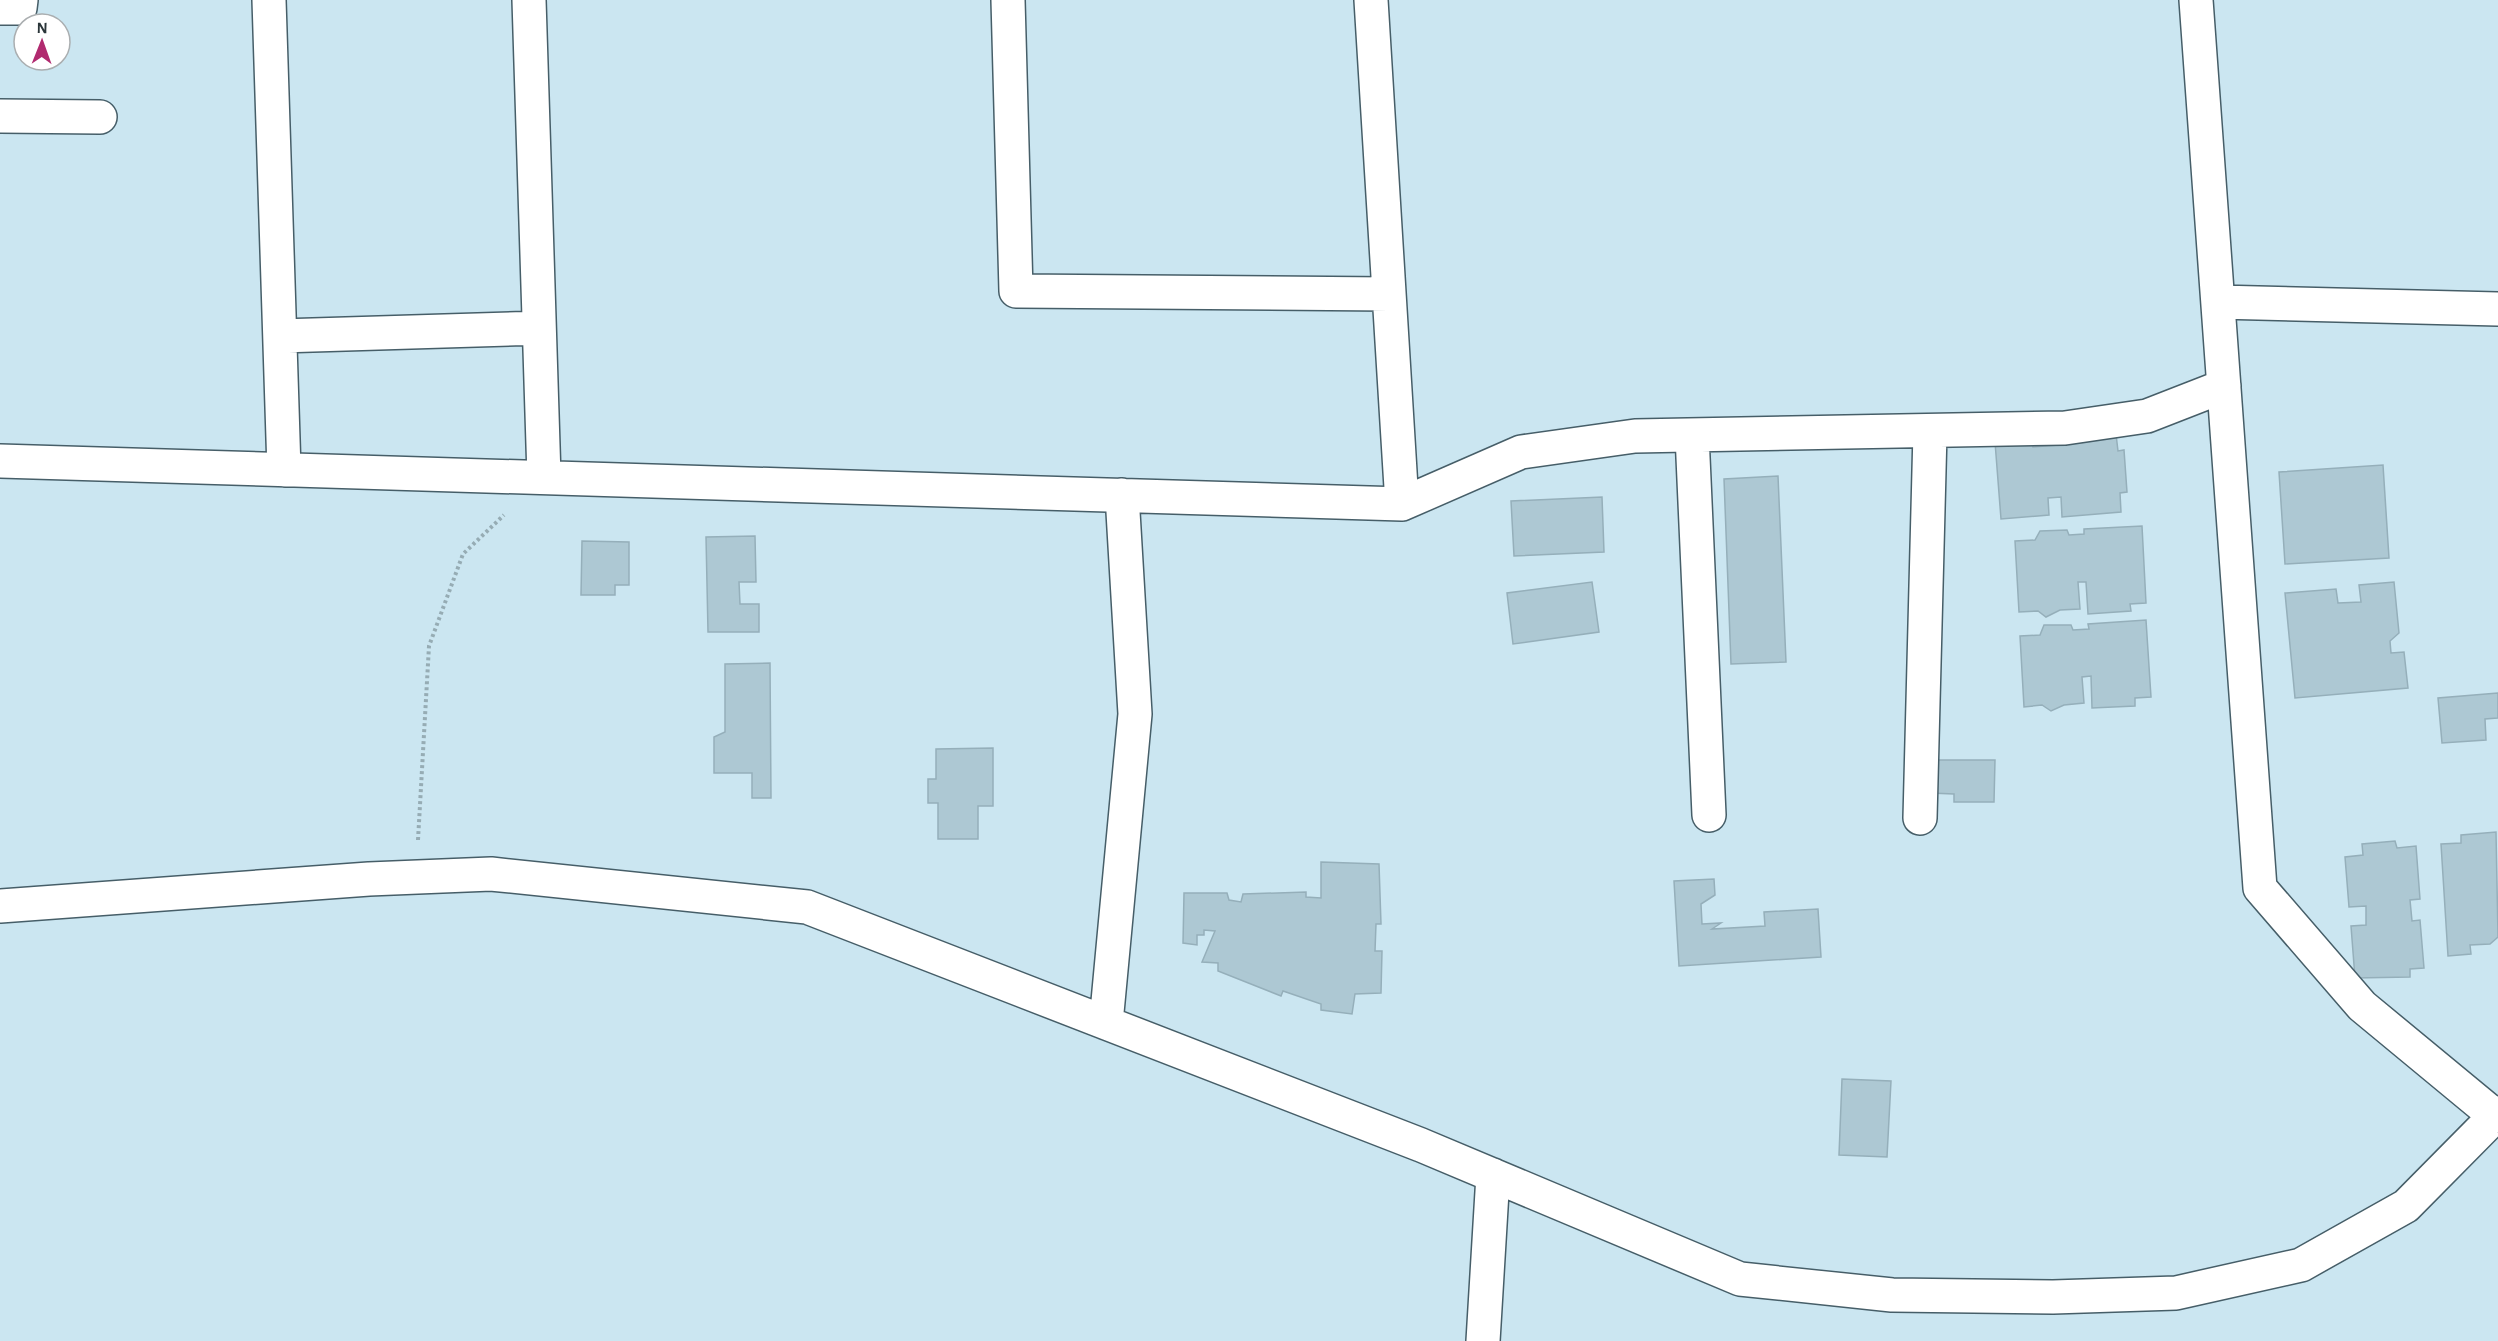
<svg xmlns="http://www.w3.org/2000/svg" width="2498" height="1341" font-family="'Alegreya Sans',sans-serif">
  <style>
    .building { fill: #adc8d3; stroke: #95afba; stroke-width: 1.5 }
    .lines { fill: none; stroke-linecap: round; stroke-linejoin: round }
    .minor-casing { stroke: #465e68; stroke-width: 36 }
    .path { stroke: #96acb4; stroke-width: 4; stroke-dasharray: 3 3; stroke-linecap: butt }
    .minor { stroke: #fff; stroke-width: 33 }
  </style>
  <rect width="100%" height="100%" fill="#cbe6f1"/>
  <path class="building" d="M2116,434L2118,451L2124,450L2127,492L2120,493L2121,512L2062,517L2061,497L2048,498L2049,515L2001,519L1995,442L2032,439L2033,447L2058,445L2057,439Z
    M2383,465L2389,558L2285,564L2279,472Z
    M1778,476L1786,662L1731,664L1724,479Z
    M1602,497L1604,552L1514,556L1511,501Z
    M2142,526L2146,603L2130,604L2131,611L2088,614L2086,582H2078L2080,609L2060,610L2046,617L2038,611L2019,612L2015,541L2035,540L2040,531L2067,530L2069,535L2084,534V529Z
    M755,536L756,582H739L740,604H759V632H708L706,537Z
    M582,541L629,542V585H615V595H581Z
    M1592,582L1599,632L1513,644L1507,593Z
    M2394,582L2399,633L2390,641L2391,653L2404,652L2408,688L2295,698L2285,593L2336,589L2338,603L2361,602L2359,585Z
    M2146,620L2151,697L2135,698V706L2092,708L2091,676L2082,677L2084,703L2064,705L2051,711L2042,705L2024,707L2020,636L2040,635L2044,625H2071L2073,630L2089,629L2088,624Z
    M770,663L771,798H752V773H714V737L725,732V664Z
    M2498,693V718L2485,719L2486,740L2442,743L2438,698Z
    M993,748V806H978V839H938V803H928V779H936V749Z
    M1931,760H1995L1994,802H1954V794L1930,793Z
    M2496,832L2498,937L2490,944L2470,945L2471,954L2448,956L2441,844L2461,843V835Z
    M2395,841L2397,848L2416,846L2420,899L2410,900L2412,921L2420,920L2424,968L2410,969V977L2355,978L2351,926L2366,925V906L2349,907L2345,857L2363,855L2362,844Z
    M1321,862L1379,864L1381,924H1376L1375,951H1382L1381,993L1355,994L1352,1014L1321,1010V1004L1283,991L1281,996L1218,971V963L1202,962L1215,931L1204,930V935H1197V945L1183,943L1184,893H1227L1229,900L1241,902L1243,894L1306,892V897L1321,898Z
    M1714,879L1715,895L1701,904L1702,924L1721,923L1712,929L1765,926L1764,912L1818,909L1821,957L1679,966L1674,881Z
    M1842,1079L1891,1081L1887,1157L1839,1155Z"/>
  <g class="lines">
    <defs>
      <path id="minor" d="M269,0L284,470
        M529,0L544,477
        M1008,0L1016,291L1389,294
        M1371,0L1402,504
        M2196,0L2260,888L2362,1006L2495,1116
        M0,8H20L21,0
        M0,116L100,117
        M2218,302L2498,309
        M280,336L539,328
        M1692,435L1709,815
        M0,461L1402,504L1521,452L1635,436L2065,428L2147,416L2224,386
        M1920,818L1930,432
        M0,906L369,879L491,874L807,907L1421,1145L1740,1279L1892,1295L2053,1297L2176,1293L2301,1265L2406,1206L2498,1113
        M1106,1023L1135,714L1122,495
        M1483,1341L1493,1175"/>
    </defs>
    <use href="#minor" class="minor-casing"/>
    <path class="path" d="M418,840L429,646L463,554L504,515"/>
    <use href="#minor" class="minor"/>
  </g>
  <g transform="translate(42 42) rotate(1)"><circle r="28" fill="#ffffff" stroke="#aaaeb0" stroke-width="1.5"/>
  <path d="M0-4.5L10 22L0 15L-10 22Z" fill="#b12a6f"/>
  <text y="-9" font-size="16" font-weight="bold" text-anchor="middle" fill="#2a3539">N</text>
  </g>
</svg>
